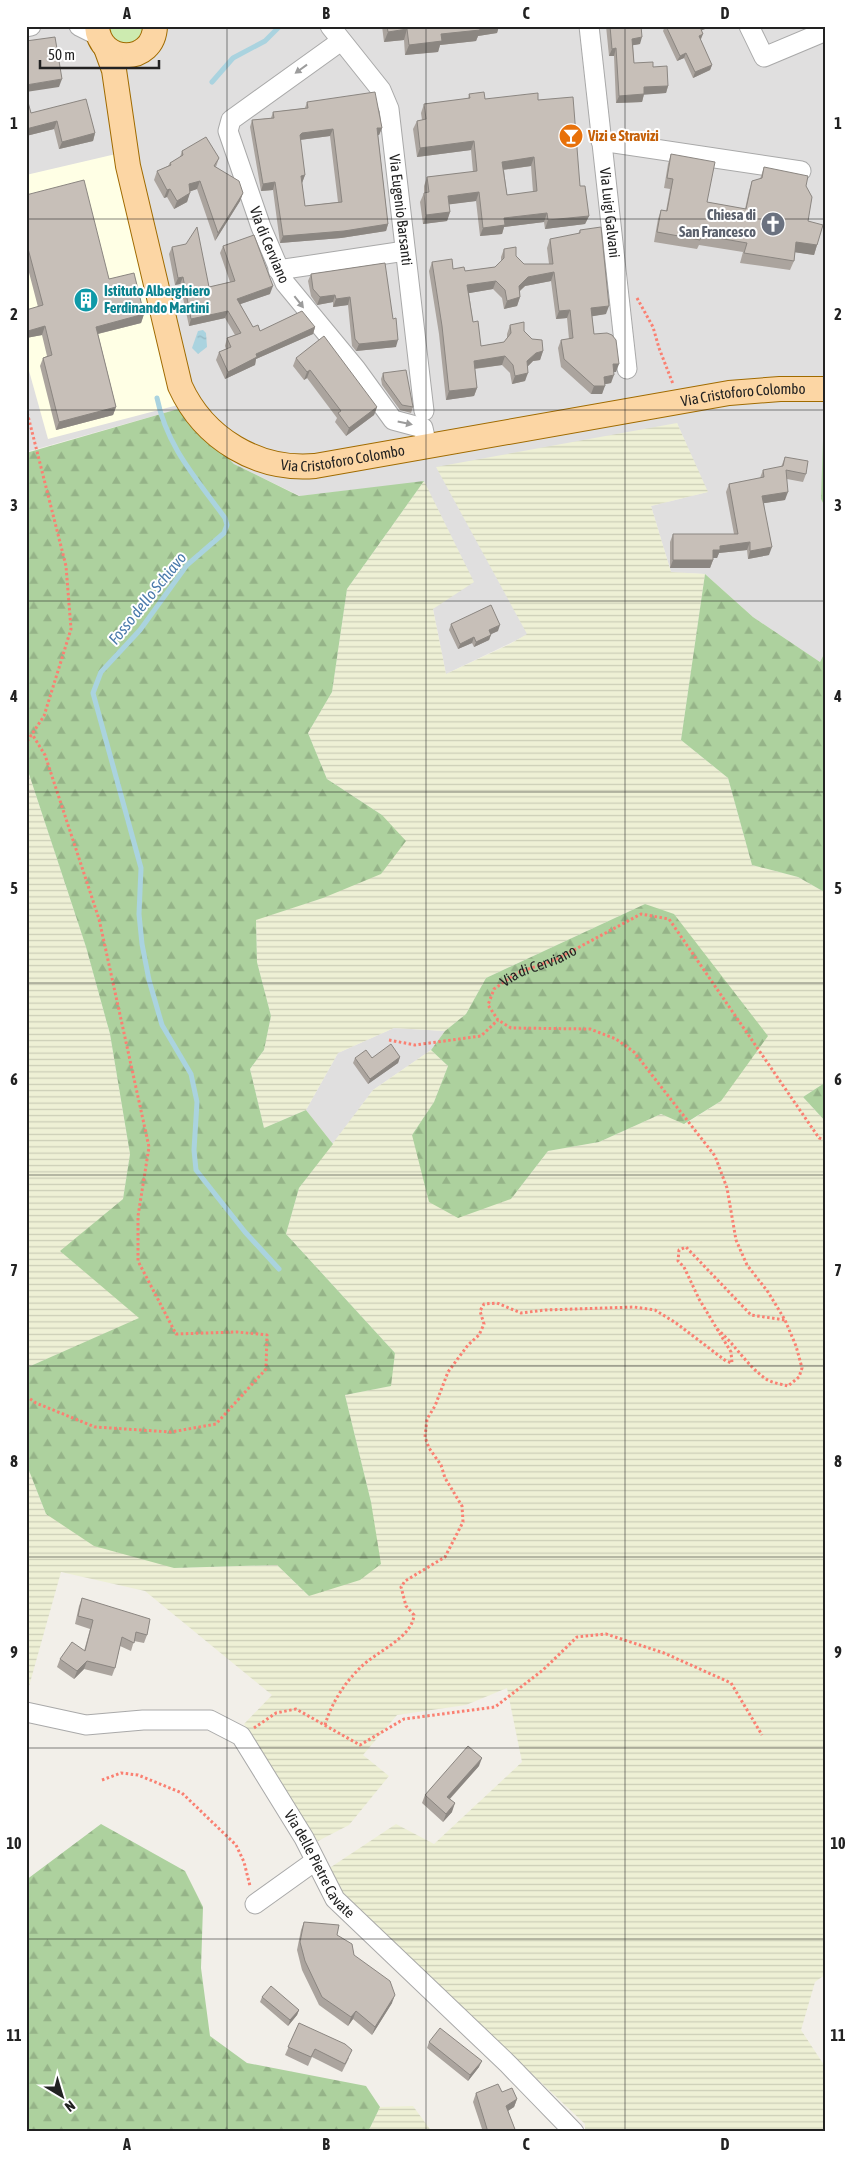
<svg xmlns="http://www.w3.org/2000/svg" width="852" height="2158" font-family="'Asap Condensed',sans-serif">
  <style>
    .residential { fill: #e0dfdf }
    .education { fill: #ffffe5 }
    .farmland { fill: url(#farmland-rules) }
    .grass { fill: #cdebb0 }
    .forest { fill: url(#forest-firs) }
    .water { fill: url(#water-ripples) }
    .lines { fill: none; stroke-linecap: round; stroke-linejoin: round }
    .stream { stroke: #aad3df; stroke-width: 5 }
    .minor-casing { stroke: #a9a9a9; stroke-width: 21 }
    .major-casing { stroke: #a06b00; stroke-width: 26 }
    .path { stroke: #fa8072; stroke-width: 3; stroke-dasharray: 2.5 2.5; stroke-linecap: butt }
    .minor { stroke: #fff; stroke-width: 19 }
    .major { stroke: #fcd6a4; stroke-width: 24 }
    .wall { fill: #aba49e; fill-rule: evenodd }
    .shaded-wall { fill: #8b8681 }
    .building { fill: #c7bfb8; stroke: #8b8681; fill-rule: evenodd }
    .oneway { fill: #9c9c9c }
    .grid { fill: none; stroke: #222; stroke-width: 1; stroke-opacity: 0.55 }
    .labels { text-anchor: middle; stroke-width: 4; stroke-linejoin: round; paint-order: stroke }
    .food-label { font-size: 15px; font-weight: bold; fill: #c56008; stroke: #fff; text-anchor: start }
    .street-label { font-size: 15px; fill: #222; stroke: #fff }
    .worship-label { font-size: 15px; font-weight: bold; fill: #5b616d; stroke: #fff; text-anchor: end }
    .culture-label { font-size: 15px; font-weight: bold; fill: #0d838f; stroke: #fff; text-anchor: start }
    .water-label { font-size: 16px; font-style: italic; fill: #4a7aab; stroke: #fff }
    .neatline { fill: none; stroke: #222; stroke-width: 2 }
    .grid-label { font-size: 16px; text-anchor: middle; font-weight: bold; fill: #222 }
  </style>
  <defs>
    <pattern id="farmland-rules" width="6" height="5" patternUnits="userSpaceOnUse" patternTransform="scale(1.25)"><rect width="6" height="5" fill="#eef0d5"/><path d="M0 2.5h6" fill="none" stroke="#ccceb7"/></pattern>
    <pattern id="forest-firs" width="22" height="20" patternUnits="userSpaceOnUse" patternTransform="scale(1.25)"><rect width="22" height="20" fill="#add19e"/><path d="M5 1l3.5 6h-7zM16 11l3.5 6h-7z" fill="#95b388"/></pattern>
    <pattern id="water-ripples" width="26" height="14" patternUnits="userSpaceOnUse" patternTransform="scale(1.25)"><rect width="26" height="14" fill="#aad3df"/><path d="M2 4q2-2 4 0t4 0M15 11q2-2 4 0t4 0" fill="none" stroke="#92b5bf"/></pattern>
  </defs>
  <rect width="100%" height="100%" fill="#f2efe9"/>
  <path class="residential" d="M26,26H826V409L821,499L826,509V650L820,662L753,617L705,574L671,572L651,506L707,492L677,423L527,635L446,674L433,609L424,482L300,496L234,464L178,409L26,452Z
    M394,1028L445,1031L431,1050L373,1090L333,1144L306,1110L338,1053Z"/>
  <path class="education" d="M116,154L178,405L48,439L26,360V175Z"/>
  <path class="farmland" d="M677,423L708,492L651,506L671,572L705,574L681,740L728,778L752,865L798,877L826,893V1082L803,1097L826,1122V1974L815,1982L801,2030L826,2068V2132H585V2124L343,1895L328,1869L396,1824L434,1844L522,1762L507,1688L466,1705L397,1715L363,1755L389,1776L349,1825L318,1841L303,1824L244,1724L272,1695L145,1591L61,1572L26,1697V1463L46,1514L174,1568L277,1565L309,1596L371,1502L345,1395L390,1386L395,1353L286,1234L299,1188L373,1090L431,1050L448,1066L434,1102L412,1135L511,1199L548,1151L599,1142L661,1114L685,1124L721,1101L645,904L486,978L466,1014L445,1031L394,1028L338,1053L306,1110L264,1128L250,1069L264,1050L271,1016L257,962L256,919L323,898L382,815L327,779L308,733L332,692L347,589L424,481L474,582L433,609L446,674L510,644L527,634L436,467Z
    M26,765L86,947L110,1034L130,1154L123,1199L61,1251L140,1318L26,1368Z
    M413,2106L432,2132H368L380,2107Z"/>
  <path class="grass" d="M109,26H144L137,42L123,45L112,37Z"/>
  <path class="forest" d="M178,409L234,464L299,496L424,481L347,589L332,692L308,733L327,779L382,815L406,841L381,874L323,898L256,920L257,962L271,1016L264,1050L250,1069L264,1128L306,1110L333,1144L299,1188L286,1234L395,1353L391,1386L345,1395L371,1502L381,1564L360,1580L309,1596L277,1565L174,1568L94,1546L46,1514L26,1463V1368L139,1318L60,1251L123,1199L130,1154L110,1034L86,947L26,765V453Z
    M824,409H826V509L821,499Z
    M705,574L753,617L820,662L826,650V893L798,877L752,865L728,778L681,740Z
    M645,904L674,914L768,1036L721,1101L684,1124L661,1114L599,1142L548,1151L511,1199L458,1218L429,1202L412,1135L434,1102L448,1066L431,1050L445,1031L466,1014L486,978Z
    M826,1082V1122L803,1097Z
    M101,1824L185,1871L203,1907L201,1968L210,2036L247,2063L366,2086L380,2107L368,2132H26V1880Z"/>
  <path class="water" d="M203,330L206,333L207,347L198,354L192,348L198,331Z"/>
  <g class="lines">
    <path class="stream" d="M212,82L233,58L265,41L280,26
      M157,398C167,447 196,478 225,518L227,525L224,533L187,565L140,630L101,672L93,693L141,868L139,914L142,944L149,980L162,1025L191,1074L197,1102L194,1150L196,1170L245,1232L279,1269"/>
    <defs>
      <g id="minor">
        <path d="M79,26L99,36"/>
        <path id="s2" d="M330,26L381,90L389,109L424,411"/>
        <path id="s3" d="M589,26L627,369"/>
        <path d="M749,26L764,57L826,31"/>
        <path d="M26,27L31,26"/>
        <path id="s4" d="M341,41L231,120L228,131L261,227L285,283L356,369L393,420L423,428L427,446"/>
        <path d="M601,141L801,171"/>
        <path d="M278,270L405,251"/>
        <path id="s5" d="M26,1712L86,1725L143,1720H210L241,1736L304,1838L335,1899L508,2064L574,2132"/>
        <path d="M255,1904L315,1861"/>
      </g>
      <g id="major">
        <path d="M97,26C99,65 154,65 155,26"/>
        <path id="s6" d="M106,48L114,70L128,166L180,386C204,439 258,471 315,466L729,393L780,389H826"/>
      </g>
    </defs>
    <use href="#minor" class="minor-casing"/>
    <use href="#major" class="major-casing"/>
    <g class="path">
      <path d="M637,298L653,327L659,348L673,384"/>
      <path d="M26,408L66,566L71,629L44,716L26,743"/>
      <path d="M389,1040L415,1045L481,1036L498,1020"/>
      <path id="s1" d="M717,1329C735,1344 747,1366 766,1379C772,1383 781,1384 788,1386L799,1377L802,1368L796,1346L785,1320L768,1292L747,1265L736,1240L727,1188L715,1156L634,1052L616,1039L590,1029L511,1028L498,1020L488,1005L494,989L517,973L557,959L641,914L669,919L819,1138L826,1140"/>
      <path d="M26,1396L36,1403L95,1427L171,1432L216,1424L266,1369L267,1335L237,1332L176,1334L138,1261V1216L149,1147L99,919L45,755L32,734"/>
      <path d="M325,1725C331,1704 345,1682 361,1667C377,1651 412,1638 414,1615L406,1606L401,1587L405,1581L445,1557L463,1522L462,1506L445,1478L441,1465L429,1448L425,1437L427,1419L435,1406L448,1372L468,1345L479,1335L484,1324L480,1311L484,1304L497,1303L521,1313L545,1310L634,1307L655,1310L676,1323L726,1361L732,1363L731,1352L699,1299L684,1267L678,1261L679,1250L686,1247L751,1315L785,1320"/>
      <path d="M254,1728L276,1713L296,1709L360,1745L404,1719L495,1707L543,1670L577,1637L606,1634L664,1653L731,1683L762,1735"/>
      <path d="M102,1780L121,1773L138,1775L182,1793L236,1845L244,1862L250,1886"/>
    </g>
    <use href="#minor" class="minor"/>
    <use href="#major" class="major"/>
  </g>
  <path class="wall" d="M382,26H499L497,33L478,36L476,41L440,45L438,52L405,55L404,40L384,42Z
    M606,26H641L640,44L633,45L634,63L653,67L668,86L666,93L644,94L642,102L616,103L614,56H609Z
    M665,26H706L705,29L701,30L700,40L712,65L710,70L693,78L684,58L677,61L663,31Z
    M469,94L485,99L538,100L580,186L589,216L585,224L545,229L544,222L504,227L502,234L480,236L476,201L449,204L450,212L447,221L423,224L420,202L424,193V186L427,177L473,172L471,150L417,157L413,129L417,121L422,120L421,113L424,104L468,99ZM531,166L533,192L507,195L504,170Z
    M26,95L31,113L95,133L93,141L59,149L54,129L26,136Z
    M307,102L382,128L379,135H378L388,224L386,231L341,238L280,243L273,190L261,191L250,127L252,120L271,118L273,112L305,108ZM330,136L338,202L305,206L302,183L305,175L300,140Z
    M182,151L219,158L216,167L243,193L240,201L215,241L197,189L190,191L187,202L174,209L167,197L164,198L154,180L157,171L168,166L170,163L180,157Z
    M671,154L707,202L745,209L749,191L752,181L760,179L764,167L806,186L808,221L817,245L814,255L795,252L794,261L790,270L740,263L743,252L699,245L697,249L654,242L658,219L661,210L666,211L670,189L664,188L668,164Z
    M26,195L144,314L141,323L98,334L116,407L113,415L56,430L40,366L43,358L47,356L42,335L26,338V310L38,307L26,261Z
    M580,230L606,314L592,316L594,334L616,372H613L611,383L605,384L602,394H591L561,367L558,348L561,340L569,339L567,318L556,319L551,281L525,286L520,291V297L517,306L504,309L502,298L493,289L469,293L473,322L481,346L504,342L507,338V334L510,325L524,331L543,351L540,360L533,361L528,366L525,381L512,384L510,373L502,365L475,369L477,388L474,396L446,400L439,334L429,271L432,262L453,269L465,271L495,267L501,261V257L504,249L516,256L524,264H549L547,248L550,239L578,234Z
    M223,246L270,294L240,304L253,327L260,331L315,327L313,334L256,359L255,365L225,379L216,360L219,352L226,349L225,346L227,338L235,335L225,318L189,326L180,284L175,285L169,254L172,247L209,287L230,282L220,253Z
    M385,263L396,347L356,351L352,346L348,305L333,307V302L317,305L311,296L308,281L311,274Z
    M296,358L377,407L374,415L346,436L335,422L337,418L307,378L304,380L293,366Z
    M383,373L413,407L411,413L400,410L382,385L381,379Z
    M785,457L806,474L803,482L787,479L785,500L764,503L769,555L748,559L747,550L719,553L717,558H713V560L710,568H670V542L673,534H734L726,492L729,484L760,478L763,470L781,467Z
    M451,624L498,631L491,634L489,640L474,647L472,643L458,649L449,630Z
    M400,1057L398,1063L368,1084L353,1063L355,1058Z
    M82,1598L147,1635L144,1643L134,1641L131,1651L120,1646L115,1668L112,1676L84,1669L74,1679L57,1667L60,1659L84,1651L90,1629L75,1624L79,1606Z
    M479,1766L450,1799L452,1812L443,1822L422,1803L425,1795Z
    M304,1922L337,1935L354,1955L392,2003L372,2035L353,2019L348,2026L319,2005L302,1970L297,1950L301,1930Z
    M262,1997L299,2010L297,2015L288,2026L260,2002Z
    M299,2023L349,2058L342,2072L312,2057L308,2066L285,2055Z
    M429,2042L479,2067L468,2081L427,2048Z
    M502,2092L517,2099L514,2107L508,2111L516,2132H483L473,2102L476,2093Z"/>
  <path class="shaded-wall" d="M479,26H499L497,33L478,36L476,41L440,45L438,52L405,55L409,45L441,34Z
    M700,26H706L705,29L698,32Z
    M407,29L404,40L384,42L388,32Z
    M703,34L701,39L697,41L699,36Z
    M642,37L640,44L629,46L632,39Z
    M616,48L614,56H609L612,49Z
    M686,53L684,58L677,61L680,56Z
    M712,65L710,70L693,78L695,72Z
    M62,79L59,87L26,92V85Z
    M668,86L666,93L641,95L644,87Z
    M644,94L642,102L616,103L619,96Z
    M57,121L54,129L26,136V129Z
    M377,128H382L379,135L374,136Z
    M333,129L330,136L299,140L300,135L302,133Z
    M95,133L93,141L59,149L62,142Z
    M474,141L471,150L417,157L420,148Z
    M534,157L531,166L499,170L502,162Z
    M305,175L302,183L301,176Z
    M200,181L197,189L186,193L189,184Z
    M275,182L273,190L261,191L263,184Z
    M170,189L167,197L164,198L167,190Z
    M479,192L476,201L445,205L448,196Z
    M190,193L187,202L174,209L177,201Z
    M243,193L240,201L215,241L218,233Z
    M450,212L447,221L423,224L426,215Z
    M547,213L544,222L504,227L502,234L480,236L483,228L504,218Z
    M589,216L585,224L545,229L548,220Z
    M388,224L386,231L341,238L280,243L283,236Z
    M796,242L817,245L814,255L793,252Z
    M554,272L551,281L525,286L516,294L519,286L528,277Z
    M183,277L180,284L175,285L178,278Z
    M496,281L493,289L464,294L467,285Z
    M273,286L270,294L235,306L237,299Z
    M335,295L333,302L317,305L320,297Z
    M350,297L348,305L333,307L336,299Z
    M520,297L517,306L504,309L507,301Z
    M609,306L606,314L588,317L591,308Z
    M570,310L567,318L556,319L559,311Z
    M228,311L225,318L189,326L191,319Z
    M144,314L141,323L93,335L96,327Z
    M45,326L42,335L26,338V335L28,331Z
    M315,327L313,334L256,359L255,365L225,379L228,372L256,354Z
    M398,340L396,347L356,351L359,344Z
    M543,351L540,360L533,361L524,370L527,361L536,353Z
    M505,356L502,365L471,369L474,361Z
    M613,364H619L616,372H610Z
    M310,370L307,378L304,380L307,372Z
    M528,373L525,381L512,384L515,376Z
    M614,375L611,383L601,385L604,377Z
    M594,386H605L602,394H591Z
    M477,388L474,396L446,400L449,391Z
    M116,407L113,415L56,430L59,422Z
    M377,407L374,415L346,436L349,428Z
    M788,492L785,500L759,504L762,496Z
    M750,542L747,550L719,553L717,558H710L713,550L720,546Z
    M772,547L769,555L748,559L750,551Z
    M673,560H713L710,568H670Z
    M500,625L498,631L487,636L489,630Z
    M491,635L489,640L474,647L476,642Z
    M474,637L472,643L458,649L460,644Z
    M400,1057L398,1063L368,1084L370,1079Z
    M87,1661L84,1669L74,1679L77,1671Z
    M482,1758L479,1766L444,1805L447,1797Z
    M455,1803L452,1812L443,1822L446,1814Z
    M395,1995L392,2003L372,2035L375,2027Z
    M299,2010L297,2015L288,2026L290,2020Z
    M356,2011L353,2019L348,2026L351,2017Z
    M482,2061L479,2067L468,2081L470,2075Z
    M517,2099L514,2107L503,2114L506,2106Z"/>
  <path class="building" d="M387,26H479L480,30L441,34L442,41L409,45L407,29L388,32Z
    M610,26H641L642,37L632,39L634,63L653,62V67L667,66L668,86L644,87V94L619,96L616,48L612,49Z
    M666,26H700V27L703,34L699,36L712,65L695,72L686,53L680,56Z
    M55,37L62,79L26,85V41Z
    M375,92L382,128H377L388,224L344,231L283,236L275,182L263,184L252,120L274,118L273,112L308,108L307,102ZM333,129L342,202L305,206L301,176L305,175L300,135L302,133Z
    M484,92L485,99L538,93V100L573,97L580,186H585L589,216L548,220L547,213L504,218L505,225L483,228L479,192L448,196L450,212L426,215L424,193L429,192L427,177L477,171L474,141L420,148L417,121L426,119L424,104L470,98L469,94ZM534,157L537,191L507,195L502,162Z
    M26,95L31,113L86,99L95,133L62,142L57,121L26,129Z
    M206,137L219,158L214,166L239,181L243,193L218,233L200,181L189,184L190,193L177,201L170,189L167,190L157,171L171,165L170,163L183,155L182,151Z
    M671,154L715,162L707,202L746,209L752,181L762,178L764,167L808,176L806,186L812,197L808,221L823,225L817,245L796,242L794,261L744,253L747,243L701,235L700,240L657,232L661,210L667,211L673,179L667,178Z
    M84,180L109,279L134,273L144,314L96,327L116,407L59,422L43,358L52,355L45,326L28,331L26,325V310L43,305L26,241V195Z
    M197,227L209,287L235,281L223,246L254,235L273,286L237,299L253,327L258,325L260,331L302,311L315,327L256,354L257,357L228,372L219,352L231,347L227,338L241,333L228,311L191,319L183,277L178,278L172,247L186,244Z
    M601,227L609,306L591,308L594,334L607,333L612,335L616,340L619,364H613L614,375L604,377L605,386H594L564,359L561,340L573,338L570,310L559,311L554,272L528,277L519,286L520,297L507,301L505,290L496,281L467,285L473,322L478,321L481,346L504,342L511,333L510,325L524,322V331L532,339L542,340L543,351L536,353L527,361L528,373L515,376L513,365L505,356L474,361L477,388L449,391L442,326L432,262L452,259L453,269L464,267L465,271L495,267L504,258V249L516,247V256L524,264H553L550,239L580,233V230Z
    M385,263L393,319L396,318L398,340L359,344L355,339L350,297L336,299L335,295L320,297L313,289L311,274Z
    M324,336L377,407L349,428L338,413L341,411L310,370L307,372L296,358Z
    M406,370L413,407L402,405L384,380L383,373Z
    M785,457L808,461L806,474L786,470L788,492L762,496L772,547L750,551V542L720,546V550H713V560H673V534H738L729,484L764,477L763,470L783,466Z
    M491,605L500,625L489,630L491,635L476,642L474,637L460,644L451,624Z
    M391,1044L400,1057L370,1079L355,1058L366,1050L372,1058Z
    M82,1598L150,1619L147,1635L136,1632L134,1643L122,1637L115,1668L87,1661L77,1671L60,1659L72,1642L85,1651L93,1620L78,1616Z
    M468,1746L482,1758L447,1797L455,1803L446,1814L425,1795Z
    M304,1922L339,1925L337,1935L352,1944L354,1955L390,1981L395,1995L375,2027L356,2011L351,2017L322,1997L305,1961L300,1942Z
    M271,1986L299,2010L290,2020L262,1997Z
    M299,2023L345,2044L352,2050L345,2064L315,2049L311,2057L288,2047Z
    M440,2028L482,2061L470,2075L429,2042Z
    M498,2084L502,2092L512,2088L517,2099L506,2106L516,2132H488L476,2093Z"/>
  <defs><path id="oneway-solid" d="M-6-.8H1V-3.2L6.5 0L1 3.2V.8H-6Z" transform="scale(1.25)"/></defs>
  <g class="oneway">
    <use href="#oneway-solid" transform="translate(301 69) rotate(144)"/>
    <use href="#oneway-solid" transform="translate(299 302) rotate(52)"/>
    <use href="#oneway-solid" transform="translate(405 423) rotate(12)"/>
  </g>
  <path class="grid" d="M227,26V2132M426,26V2132M625,26V2132M26,219H826M26,410H826M26,601H826M26,792H826M26,983H826M26,1175H826M26,1366H826M26,1557H826M26,1748H826M26,1939H826"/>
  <defs>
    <symbol id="bar-disc" viewBox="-11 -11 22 22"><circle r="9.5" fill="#e8710a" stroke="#fff"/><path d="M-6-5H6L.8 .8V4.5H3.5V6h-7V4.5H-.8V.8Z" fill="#fff"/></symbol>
    <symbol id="church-disc" viewBox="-11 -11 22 22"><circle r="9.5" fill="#6b7280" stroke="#fff"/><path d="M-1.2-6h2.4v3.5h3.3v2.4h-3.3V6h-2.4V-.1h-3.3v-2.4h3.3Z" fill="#fff"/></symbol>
    <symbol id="building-disc" viewBox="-11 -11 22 22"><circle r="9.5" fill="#0f9aa8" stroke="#fff"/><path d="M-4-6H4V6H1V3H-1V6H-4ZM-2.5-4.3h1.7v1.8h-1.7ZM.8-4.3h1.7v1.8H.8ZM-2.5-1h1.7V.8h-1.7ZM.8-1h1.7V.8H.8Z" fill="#fff"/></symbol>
  </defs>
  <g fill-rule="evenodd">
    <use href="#bar-disc" x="557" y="122" width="28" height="28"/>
    <use href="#church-disc" x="759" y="210" width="28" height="28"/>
    <use href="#building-disc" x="72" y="286" width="28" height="28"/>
  </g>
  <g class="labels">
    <g class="food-label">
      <text x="588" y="141">Vizi e Stravizi</text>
    </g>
    <g class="street-label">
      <text dy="5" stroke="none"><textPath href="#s2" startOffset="204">Via Eugenio Barsanti</textPath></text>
      <text dy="5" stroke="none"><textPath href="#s3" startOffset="188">Via Luigi Galvani</textPath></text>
      <text dy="5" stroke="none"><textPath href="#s4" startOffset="268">Via di Cerviano</textPath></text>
      <text dy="5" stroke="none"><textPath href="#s6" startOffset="948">Via Cristoforo Colombo</textPath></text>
      <text dy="5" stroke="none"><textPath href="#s6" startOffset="542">Via Cristoforo Colombo</textPath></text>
      <text dy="5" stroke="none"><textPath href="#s1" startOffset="711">Via di Cerviano</textPath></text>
      <text dy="5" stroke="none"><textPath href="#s5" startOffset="371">Via delle Pietre Cavate</textPath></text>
    </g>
    <g class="worship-label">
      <text x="756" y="220">Chiesa di<tspan x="756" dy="17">San Francesco</tspan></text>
    </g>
    <g class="culture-label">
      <text x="104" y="296">Istituto Alberghiero<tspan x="104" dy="17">Ferdinando Martini</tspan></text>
    </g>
    <g class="water-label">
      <text transform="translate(147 598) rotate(-51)" y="6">Fosso dello Schiavo</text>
    </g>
  </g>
  <rect width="852" height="2158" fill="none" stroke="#ffffff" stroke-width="55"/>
  <g transform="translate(62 2096) rotate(142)" stroke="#ffffff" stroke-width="4" paint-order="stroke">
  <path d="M0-4L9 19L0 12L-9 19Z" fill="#222222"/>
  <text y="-8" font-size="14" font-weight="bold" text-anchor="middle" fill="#222222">N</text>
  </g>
  <path d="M40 60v8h119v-8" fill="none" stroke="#222222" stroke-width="2.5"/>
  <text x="48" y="60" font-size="15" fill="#222222" stroke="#ffffff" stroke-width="4" paint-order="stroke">50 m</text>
  <rect x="28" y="28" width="796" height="2102" class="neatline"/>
  <g class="grid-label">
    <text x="127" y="19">A</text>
    <text x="326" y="19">B</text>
    <text x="526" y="19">C</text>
    <text x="725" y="19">D</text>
    <text x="14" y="129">1</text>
    <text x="838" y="129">1</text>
    <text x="14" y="320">2</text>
    <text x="838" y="320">2</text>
    <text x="14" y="511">3</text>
    <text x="838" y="511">3</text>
    <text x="14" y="702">4</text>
    <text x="838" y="702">4</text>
    <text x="14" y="894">5</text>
    <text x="838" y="894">5</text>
    <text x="14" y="1085">6</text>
    <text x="838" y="1085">6</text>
    <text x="14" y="1276">7</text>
    <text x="838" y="1276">7</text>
    <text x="14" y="1467">8</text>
    <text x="838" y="1467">8</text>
    <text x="14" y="1658">9</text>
    <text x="838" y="1658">9</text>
    <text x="14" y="1849">10</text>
    <text x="838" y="1849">10</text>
    <text x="14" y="2041">11</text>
    <text x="838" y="2041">11</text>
    <text x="127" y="2150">A</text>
    <text x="326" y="2150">B</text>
    <text x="526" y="2150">C</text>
    <text x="725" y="2150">D</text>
  </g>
</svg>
